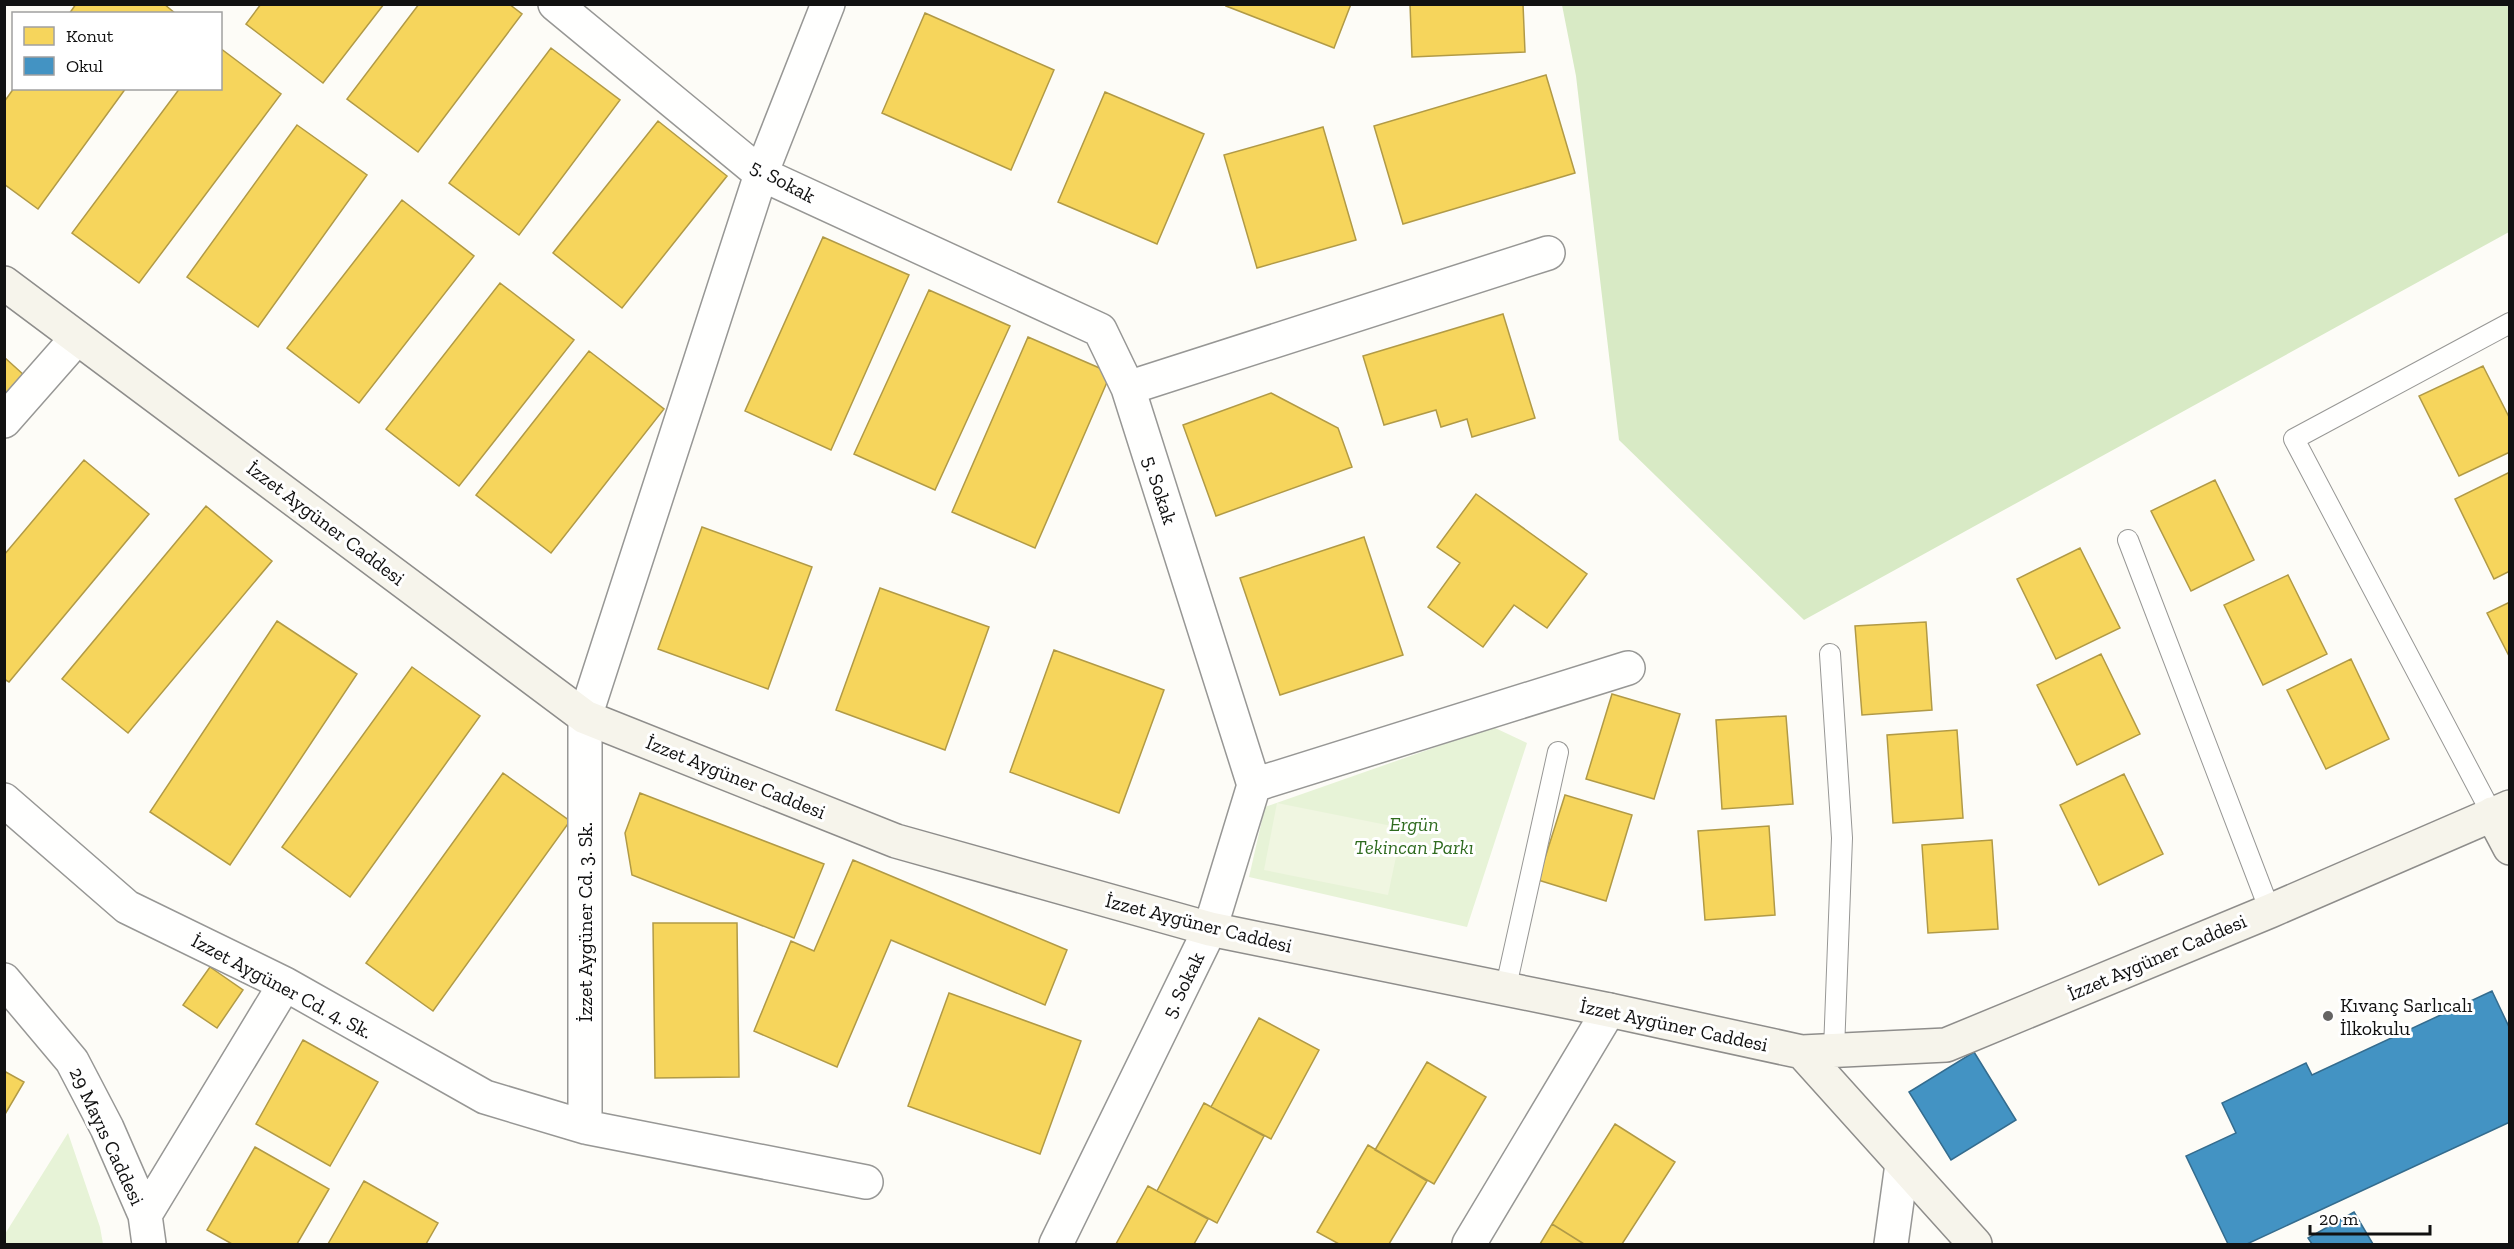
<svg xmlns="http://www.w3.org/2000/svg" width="2514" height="1249" font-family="'Zilla Slab',serif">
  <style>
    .green { fill: #e7f3d7 }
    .forest { fill: #d8eac5 }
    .pitch { fill: #f0f6e1 }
    .homes { fill: #f6d55c; stroke: #b19a46; stroke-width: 1.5 }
    .schools { fill: #4393c3; stroke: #346c8e; stroke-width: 1.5 }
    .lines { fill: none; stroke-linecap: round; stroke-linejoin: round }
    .lane-casing { stroke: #979795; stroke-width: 22 }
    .street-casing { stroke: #979795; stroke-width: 36 }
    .secondary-casing { stroke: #8e8d8b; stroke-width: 36 }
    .lane { stroke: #fffffe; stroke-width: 20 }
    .street { stroke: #fffffe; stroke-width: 33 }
    .secondary { stroke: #f6f4eb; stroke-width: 33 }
    .poi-dot { fill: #646362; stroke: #fff; stroke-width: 2 }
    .labels { text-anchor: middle; stroke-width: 6; stroke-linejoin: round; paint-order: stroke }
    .street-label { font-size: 20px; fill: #111; stroke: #fff }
    .park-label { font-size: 20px; font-style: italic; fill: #2f6b1f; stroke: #fff }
    .poi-label { font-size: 20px; fill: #111; stroke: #fff; text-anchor: start }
  </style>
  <rect width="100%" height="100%" fill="#fdfcf7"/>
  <path class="green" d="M1493,727L1527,743L1467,927L1249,877L1265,807Z
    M68,1133L100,1227L103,1244H5V1234Z"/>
  <path class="forest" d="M1562,5H2509V232L1804,620L1619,440L1576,76Z"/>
  <path class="pitch" d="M1277,803L1402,828L1388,895L1264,870Z"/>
  <path class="homes" d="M76,4H164L176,14H69Z
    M261,4H384L323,83L246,24Z
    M419,4H509L522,14L418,152L347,99Z
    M1227,4H1351L1334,48L1226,6Z
    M1410,4H1523L1525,52L1412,57Z
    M925,13L1054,70L1011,170L882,113Z
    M220,48L281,94L139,283L72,233L180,88H220Z
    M551,48L620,100L519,235L449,183Z
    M1546,75L1575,173L1403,224L1374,126Z
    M14,88H126L38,209L4,184V102Z
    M1105,92L1204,134L1157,244L1058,202Z
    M658,121L727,176L622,308L553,253Z
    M297,125L367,175L258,327L187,277Z
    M1323,127L1356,240L1257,268L1224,155Z
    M402,200L474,256L359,403L287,348Z
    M823,237L909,275L831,450L745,411Z
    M500,283L574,340L459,486L386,429Z
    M929,290L1010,326L935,490L854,454Z
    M1503,314L1535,418L1472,437L1467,419L1441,427L1436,410L1384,425L1363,356Z
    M1028,337L1111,373L1035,548L952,512Z
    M589,351L664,409L551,553L476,495Z
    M4,357L25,376L4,398Z
    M2483,366L2510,419V452L2459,476L2419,396Z
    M1271,393L1338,428L1352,467L1216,516L1183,425Z
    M84,460L149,514L9,682L4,679V555Z
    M2510,472V571L2494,579L2455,499Z
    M2215,480L2254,560L2191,591L2151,511Z
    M1476,494L1587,574L1547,628L1514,605L1483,647L1428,607L1460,563L1437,547Z
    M206,506L272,561L128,733L62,679Z
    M702,527L812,567L768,689L658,649Z
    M1364,537L1403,655L1280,695L1240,578Z
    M2080,548L2120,628L2056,659L2017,579Z
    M2288,575L2327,654L2263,685L2224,605Z
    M880,588L989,627L945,750L836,710Z
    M2510,602V658L2487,613Z
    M277,621L357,674L230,865L150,812Z
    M1926,622L1932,710L1862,715L1855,626Z
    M1054,650L1164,690L1119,813L1010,772Z
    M2101,654L2140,734L2077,765L2037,685Z
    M2351,659L2389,739L2326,769L2287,690Z
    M412,667L480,716L350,897L282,847Z
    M1612,694L1680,714L1654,799L1586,779Z
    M1786,716L1793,804L1722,809L1716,720Z
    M1957,730L1963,818L1893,823L1887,735Z
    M503,773L570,821L433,1011L366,963Z
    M2124,774L2163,854L2099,885L2060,805Z
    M640,793L824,864L794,938L632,875L625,833Z
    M1565,795L1632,815L1606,901L1538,880Z
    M1769,826L1775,915L1705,920L1698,831Z
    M1992,840L1998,929L1928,933L1922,845Z
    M853,860L1067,950L1045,1005L891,940L837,1067L754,1031L791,941L814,951Z
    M653,923H737L739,1077L655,1078Z
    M210,967L243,990L217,1028L183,1005Z
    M949,993L1081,1041L1040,1154L908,1106Z
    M1259,1018L1319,1050L1271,1139L1211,1107Z
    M303,1040L378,1082L330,1166L256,1124Z
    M1427,1062L1486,1097L1434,1184L1375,1150Z
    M4,1071L24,1082L4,1116Z
    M1204,1103L1264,1136L1217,1223L1157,1191Z
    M1615,1124L1675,1162L1622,1244H1584L1552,1224Z
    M1368,1145L1427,1181L1389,1244H1339L1317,1232Z
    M255,1147L329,1189L297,1244H232L207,1230Z
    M364,1181L438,1223L426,1244H328Z
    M1148,1186L1208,1219L1194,1244H1116Z
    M1552,1224L1584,1244H1540Z"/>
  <path class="schools" d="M2492,991L2510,1029V1122L2247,1244H2228L2186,1156L2236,1133L2222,1103L2306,1063L2312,1075Z
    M1974,1052L2016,1120L1951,1160L1909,1092Z
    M2354,1212L2373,1244H2312L2308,1238Z"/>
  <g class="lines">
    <defs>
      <path id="lane" d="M2128,540L2270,911
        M1830,654L1842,838L1834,1050
        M2492,814L2294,439L2510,323
        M1505,991L1558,752"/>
      <path id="street" d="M555,4L761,174L1100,330L1128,388L1254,785L1210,929L1056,1244
        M1128,388L1548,253
        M4,421L77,338
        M1254,785L1628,668
        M4,800L127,907L285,984L485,1097L585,1127L866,1182
        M4,980L72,1061L107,1128L145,1215L149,1244
        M585,1127V717L761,174L828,4
        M145,1215L285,984
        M1469,1244L1609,1010
        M1891,1244L1902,1164"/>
      <path id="secondary" d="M4,283L585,717L896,841L1210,929L1609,1010L1802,1052L1946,1045L2270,911L2510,807
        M2492,814L2510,848
        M1802,1052L1975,1244"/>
    </defs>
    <use href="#lane" class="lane-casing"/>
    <use href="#street" class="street-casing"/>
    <use href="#secondary" class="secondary-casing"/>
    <use href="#lane" class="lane"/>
    <use href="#street" class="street"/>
    <use href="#secondary" class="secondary"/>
  </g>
  <circle class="poi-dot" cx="2328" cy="1016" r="6"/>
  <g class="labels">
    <g class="street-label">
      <text transform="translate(783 181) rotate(28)" y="7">5. Sokak</text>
      <text transform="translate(1160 490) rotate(72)" y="7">5. Sokak</text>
      <text transform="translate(326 523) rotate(37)" y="7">İzzet Aygüner Caddesi</text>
      <text transform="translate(736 777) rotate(22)" y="7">İzzet Aygüner Caddesi</text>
      <text transform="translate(585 922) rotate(-90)" y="7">İzzet Aygüner Cd. 3. Sk.</text>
      <text transform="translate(1199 923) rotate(14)" y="7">İzzet Aygüner Caddesi</text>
      <text transform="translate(2157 957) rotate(-23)" y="7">İzzet Aygüner Caddesi</text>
      <text transform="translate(1183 985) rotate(-64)" y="7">5. Sokak</text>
      <text transform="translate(282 986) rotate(28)" y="7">İzzet Aygüner Cd. 4. Sk.</text>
      <text transform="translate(1674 1025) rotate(12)" y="7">İzzet Aygüner Caddesi</text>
      <text transform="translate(107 1136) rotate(65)" y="7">29 Mayıs Caddesi</text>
    </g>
    <g class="park-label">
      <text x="1414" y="831">Ergün<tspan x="1414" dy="23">Tekincan Parkı</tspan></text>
    </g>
    <g class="poi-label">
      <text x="2340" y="1012">Kıvanç Sarlıcalı<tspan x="2340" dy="23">İlkokulu</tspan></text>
    </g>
  </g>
  <rect width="2514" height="1249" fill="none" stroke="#111111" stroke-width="12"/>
  <rect x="12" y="12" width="210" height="78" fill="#ffffff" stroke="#a0a0a0" stroke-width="1.5"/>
  <rect x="24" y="27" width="30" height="18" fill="#f6d55c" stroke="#a0a0a0" stroke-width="1.5"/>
  <text x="66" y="42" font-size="18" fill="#111111">Konut</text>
  <rect x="24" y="57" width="30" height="18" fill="#4393c3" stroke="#a0a0a0" stroke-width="1.5"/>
  <text x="66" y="72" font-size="18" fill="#111111">Okul</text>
  <path d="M2310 1225v9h120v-9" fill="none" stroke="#111111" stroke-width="3"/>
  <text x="2319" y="1225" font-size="18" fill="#111111" stroke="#ffffff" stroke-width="4.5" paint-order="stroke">20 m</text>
</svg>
